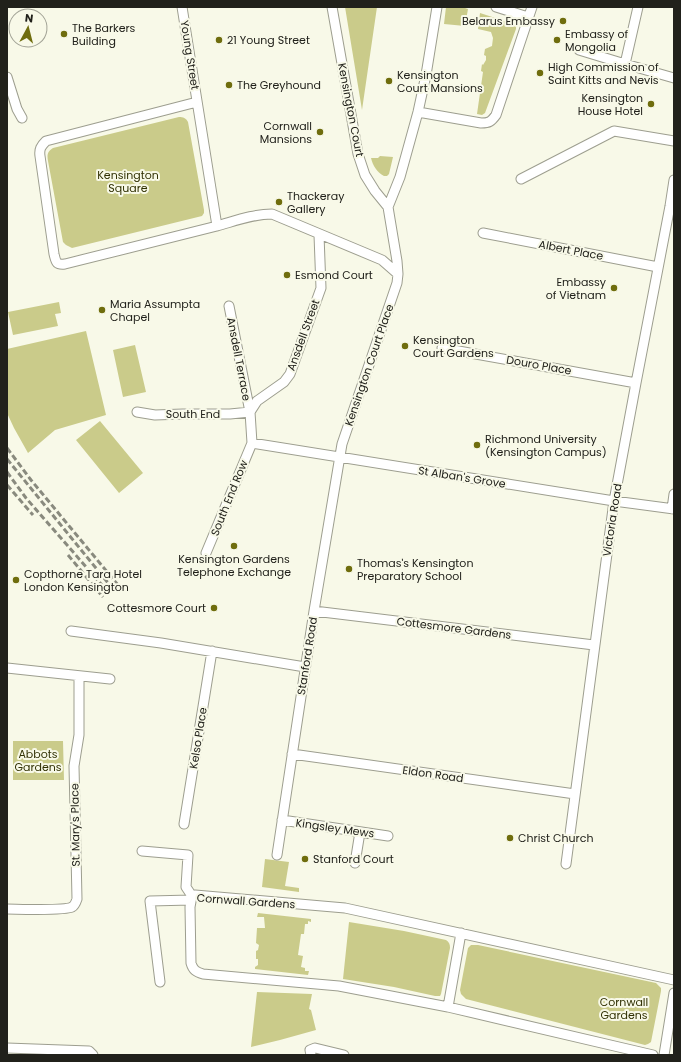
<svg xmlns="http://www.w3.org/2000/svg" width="681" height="1062" font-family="Poppins,sans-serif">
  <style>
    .green { fill: #cacb8a }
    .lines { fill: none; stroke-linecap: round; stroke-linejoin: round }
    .street-casing { stroke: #9d9e8f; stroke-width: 11 }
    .street { stroke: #fff; stroke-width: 9 }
    .rail { stroke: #898a7e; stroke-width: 3; stroke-dasharray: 6 3; stroke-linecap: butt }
    .poi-dot { fill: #6f6d0d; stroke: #f8f9e8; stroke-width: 1.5 }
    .labels { text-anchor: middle; stroke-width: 4; stroke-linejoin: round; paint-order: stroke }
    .poi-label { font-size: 11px; fill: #21211b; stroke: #f8f9e8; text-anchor: start }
    .street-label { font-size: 11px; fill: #21211b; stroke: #f8f9e8 }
    .park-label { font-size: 11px; fill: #313104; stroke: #f8f9e8 }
  </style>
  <rect width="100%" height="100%" fill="#f8f9e8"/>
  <path class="green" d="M345,7H377L362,110Z
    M446,7H462L468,9L465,26L444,24Z
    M480,13L514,24L516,26V29L485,113L482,115L477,114L483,72L481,71L482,64L483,65L486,60V56L484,55L485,49L492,46L493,38L491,32L478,29Z
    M179,117C183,117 186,118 188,122L204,210V213L202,216L72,248L66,245L63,242L48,161C47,155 47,152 53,148Z
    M380,156L393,157L389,174L387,176H384C377,172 373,166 371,158H378Z
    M59,302L61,313L55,314L58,326L13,335L8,312Z
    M86,331L106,415L55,430L28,453L14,428L7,413V349Z
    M135,345L146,392L123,397L113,350Z
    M100,421L143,473L119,493L76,440Z
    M13,741H63L64,780H13Z
    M265,859L289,862L285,886L299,888V892L262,887Z
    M258,913L311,919V922L308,921V924H305L304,934H301L298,955L303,956L301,967L305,968V971H309L308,975L255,969V967L258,965V959H256V951L258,950L259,945L256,943L257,928H265L264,917H257Z
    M349,922L404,931L446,940C449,942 450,944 450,948L441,994L440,996H435L394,987L343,979Z
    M471,945H478L656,983L661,988V991L651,1042L648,1044L645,1045L466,999L461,994L460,990L468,948Z
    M257,992L312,994L309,1009L311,1010L316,1030L280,1040L251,1047Z"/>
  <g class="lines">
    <defs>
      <path id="street" d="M182,7L217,226L65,264C56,265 56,262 54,254L40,156C39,149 41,146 46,141L197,102
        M332,7L358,154L365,175L375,191L388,207
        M496,7L528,17
        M638,7L625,64L674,78
        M579,50L625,64
        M7,77L17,109L22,118
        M418,112L481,123C489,123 491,122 496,115L532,7
        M521,179L614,131L674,141
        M217,226C235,221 253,214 272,214L382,260L398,274
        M483,233L658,267
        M442,348L636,383
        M137,412L155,415L183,414H230L250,412L229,306
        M252,443L614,501L674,509
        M672,509L674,494
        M206,553L252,443L250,412L257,401L284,382L290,374L321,288L319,235
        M314,611L594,645
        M71,631L161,643L305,667
        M7,668L110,679
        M292,754L575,794
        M282,820L388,836
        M184,824L212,651
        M142,851L188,855L186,887L192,896
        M277,855L314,611L342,444L397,283L398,274L397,261L388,207L400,177L418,112L426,75L437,7
        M355,863L360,832
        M566,864L614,501L636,383L670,206L674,180
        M192,896L190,907L191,963C193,970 196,972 203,974L339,986L448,1007L653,1055
        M192,896L195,895L345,908L674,980
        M7,909C17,909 65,911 72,907C74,906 76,902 77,899L74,766L79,735V676
        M160,982L150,901L191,900
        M448,1007L461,933
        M7,1048L89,1051L93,1055
        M311,1055L310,1050L315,1048L344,1055
        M664,1055L674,993"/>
    </defs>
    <use href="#street" class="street-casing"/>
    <use href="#street" class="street"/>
    <path class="rail" d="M7,448L31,480L118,585
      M7,459L113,589
      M7,472L26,498L108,592
      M7,485L33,515
      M68,555L103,597"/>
  </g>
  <g class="poi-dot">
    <circle cx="563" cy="21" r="4"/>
    <circle cx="64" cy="34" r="4"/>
    <circle cx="219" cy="40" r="4"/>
    <circle cx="557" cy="40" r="4"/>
    <circle cx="540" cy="73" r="4"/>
    <circle cx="389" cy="81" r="4"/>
    <circle cx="229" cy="85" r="4"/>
    <circle cx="651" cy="104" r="4"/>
    <circle cx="320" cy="132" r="4"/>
    <circle cx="279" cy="202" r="4"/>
    <circle cx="287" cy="275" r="4"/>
    <circle cx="614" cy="288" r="4"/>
    <circle cx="102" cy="310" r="4"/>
    <circle cx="405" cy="346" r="4"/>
    <circle cx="477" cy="445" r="4"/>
    <circle cx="234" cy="546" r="4"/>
    <circle cx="349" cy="569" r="4"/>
    <circle cx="16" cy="580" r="4"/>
    <circle cx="214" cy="608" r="4"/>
    <circle cx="510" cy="838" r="4"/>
    <circle cx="305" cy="859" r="4"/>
  </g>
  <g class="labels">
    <g class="poi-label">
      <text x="555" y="25" text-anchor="end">Belarus Embassy</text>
      <text x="72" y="32">The Barkers<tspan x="72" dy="13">Building</tspan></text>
      <text x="565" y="38">Embassy of<tspan x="565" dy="13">Mongolia</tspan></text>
      <text x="227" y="44">21 Young Street</text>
      <text x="548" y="71">High Commission of<tspan x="548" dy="13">Saint Kitts and Nevis</tspan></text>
      <text x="397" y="79">Kensington<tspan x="397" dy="13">Court Mansions</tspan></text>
      <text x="237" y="89">The Greyhound</text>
      <text x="643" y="102" text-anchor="end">Kensington<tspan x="643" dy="13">House Hotel</tspan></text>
      <text x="312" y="130" text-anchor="end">Cornwall<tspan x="312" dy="13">Mansions</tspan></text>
      <text x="287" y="200">Thackeray<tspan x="287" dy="13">Gallery</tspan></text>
      <text x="295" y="279">Esmond Court</text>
      <text x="606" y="286" text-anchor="end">Embassy<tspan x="606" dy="13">of Vietnam</tspan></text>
      <text x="110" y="308">Maria Assumpta<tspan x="110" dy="13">Chapel</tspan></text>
      <text x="413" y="344">Kensington<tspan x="413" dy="13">Court Gardens</tspan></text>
      <text x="485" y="443">Richmond University<tspan x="485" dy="13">(Kensington Campus)</tspan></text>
      <text x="234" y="563" text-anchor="middle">Kensington Gardens<tspan x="234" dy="13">Telephone Exchange</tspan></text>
      <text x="357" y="567">Thomas's Kensington<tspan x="357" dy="13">Preparatory School</tspan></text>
      <text x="24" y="578">Copthorne Tara Hotel<tspan x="24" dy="13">London Kensington</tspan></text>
      <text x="206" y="612" text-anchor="end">Cottesmore Court</text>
      <text x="518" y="842">Christ Church</text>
      <text x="313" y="863">Stanford Court</text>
    </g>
    <g class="street-label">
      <text transform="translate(190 55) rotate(81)" y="4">Young Street</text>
      <text transform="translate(351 110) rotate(79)" y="4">Kensington Court</text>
      <text transform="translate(571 250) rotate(11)" y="4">Albert Place</text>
      <text transform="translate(303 335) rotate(-70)" y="4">Ansdell Street</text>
      <text transform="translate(239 359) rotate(79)" y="4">Ansdell Terrace</text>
      <text transform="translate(369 365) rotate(-71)" y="4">Kensington Court Place</text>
      <text transform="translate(539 365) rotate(10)" y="4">Douro Place</text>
      <text x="193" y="418">South End</text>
      <text transform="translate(462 477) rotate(9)" y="4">St Alban's Grove</text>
      <text transform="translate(229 498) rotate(-68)" y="4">South End Row</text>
      <text transform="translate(612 520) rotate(-81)" y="4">Victoria Road</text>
      <text transform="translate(454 628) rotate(7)" y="4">Cottesmore Gardens</text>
      <text transform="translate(307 656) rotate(-81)" y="4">Stanford Road</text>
      <text transform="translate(198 738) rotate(-81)" y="4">Kelso Place</text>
      <text transform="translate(433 774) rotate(8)" y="4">Eldon Road</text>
      <text transform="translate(75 825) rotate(-91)" y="4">St. Mary's Place</text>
      <text transform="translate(335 828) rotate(8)" y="4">Kingsley Mews</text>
      <text transform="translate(246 901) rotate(4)" y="4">Cornwall Gardens</text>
    </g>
    <g class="park-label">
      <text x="128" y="179">Kensington<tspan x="128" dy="13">Square</tspan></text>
      <text x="38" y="758">Abbots<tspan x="38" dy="13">Gardens</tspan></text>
      <text x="624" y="1006">Cornwall<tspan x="624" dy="13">Gardens</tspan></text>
    </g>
  </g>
  <rect width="681" height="1062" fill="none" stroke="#21211b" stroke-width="16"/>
  <g transform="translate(28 28) rotate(7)"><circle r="19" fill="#f8f9e8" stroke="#a2a396"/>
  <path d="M0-3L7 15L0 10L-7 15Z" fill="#6f6d0d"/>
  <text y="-6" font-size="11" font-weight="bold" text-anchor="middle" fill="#21211b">N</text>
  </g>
</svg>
